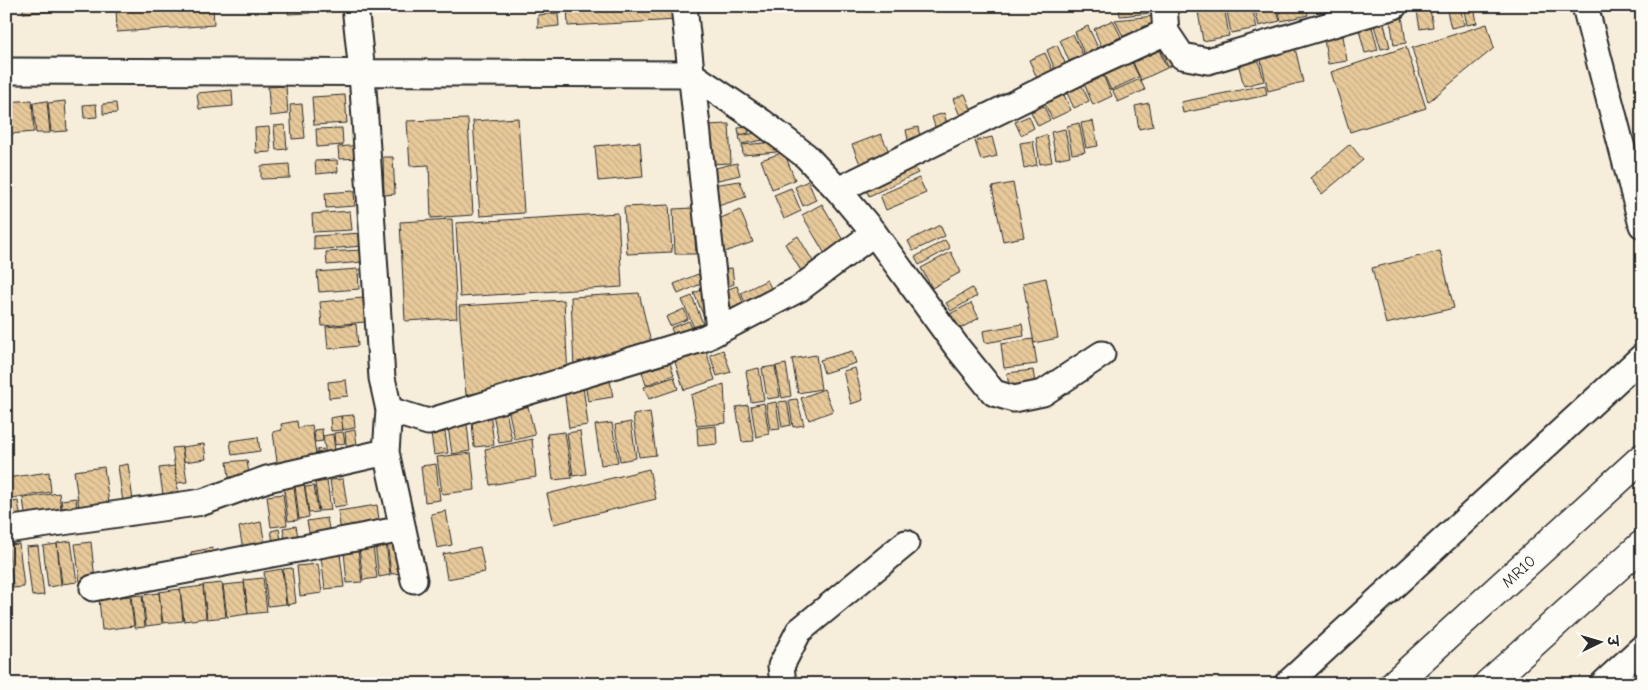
<svg xmlns="http://www.w3.org/2000/svg" width="1648" height="690" font-family="'Comic Neue','Playpen Sans Deva',sans-serif">
  <style>
    .building { fill: url(#building-back-hatch); stroke: #2b2b2b }
    .lines { fill: none; stroke-linecap: round; stroke-linejoin: round }
    .minor-casing { stroke: #2b2b2b; stroke-width: 29 }
    .major-casing { stroke: #2b2b2b; stroke-width: 31 }
    .minor { stroke: #fdfcf7; stroke-width: 25 }
    .major { stroke: #fdfcf7; stroke-width: 28 }
    .labels { text-anchor: middle; stroke-width: 4; stroke-linejoin: round; paint-order: stroke }
    .street-label { font-size: 16px; fill: #2b2b2b; stroke: #fdfcf7 }
  </style>
  <defs>
    <pattern id="building-back-hatch" width="6" height="6" patternUnits="userSpaceOnUse" patternTransform="scale(1.25)"><rect width="6" height="6" fill="#e7c99a"/><path d="M-1 5l2 2M0 0l6 6M5-1l2 2" fill="none" stroke="#c6ad85"/></pattern>
  </defs>
  <rect width="100%" height="100%" fill="#f6eddb"/>
  <filter id="ink" filterUnits="userSpaceOnUse"><feTurbulence type="fractalNoise" baseFrequency=".02" numOctaves="2"/><feDisplacementMap in="SourceGraphic" scale="10" xChannelSelector="R" yChannelSelector="G"/><feConvolveMatrix kernelMatrix="1 2 1 2 8 2 1 2 1" color-interpolation-filters="sRGB"/></filter>
  <g filter="url(#ink)">
    <path class="building" d="M23,6H57L58,11L23,13Z
      M116,6H213L214,25L117,32Z
      M288,6H309L310,13L288,14Z
      M536,6H560V9L536,10Z
      M567,6H677L678,20L568,26Z
      M1119,6H1152V13L1120,16Z
      M1197,6H1224L1229,36L1203,41Z
      M1226,6H1252L1257,28L1231,33Z
      M1254,6H1276L1280,21L1259,26Z
      M1278,6H1306L1308,15L1281,21Z
      M1460,6L1464,25L1451,28L1446,7Z
      M1463,6H1474L1477,23L1467,25Z
      M1430,9L1433,27L1420,29L1417,11Z
      M558,13L559,26L538,28V15Z
      M1154,16L1158,29L1124,38L1115,20Z
      M1402,16L1406,43L1394,45L1390,18Z
      M1113,20L1121,37L1101,46L1094,29Z
      M1383,20L1390,47L1381,49L1373,22Z
      M1487,24L1494,48L1428,102L1412,48Z
      M1088,26L1099,50L1085,56L1075,32Z
      M1372,27L1378,50L1365,53L1359,30Z
      M1073,34L1083,55L1069,61L1060,40Z
      M1343,36L1347,61L1328,64L1324,39Z
      M1168,43L1177,63L1168,67L1159,47Z
      M1057,45L1066,65L1055,70L1047,50Z
      M1406,47L1426,108L1350,132L1331,72Z
      M1158,48L1167,68L1141,80L1132,60Z
      M1295,48L1303,82L1268,91L1260,56Z
      M1045,53L1053,71L1037,78L1029,60Z
      M1129,56L1139,77L1111,90L1101,69Z
      M1258,58L1264,81L1244,86L1238,63Z
      M1102,73L1112,96L1093,105L1083,81Z
      M1140,79L1145,90L1118,102L1113,91Z
      M1265,85L1267,95L1183,113L1181,102Z
      M286,86L288,114L270,116L268,87Z
      M1082,86L1089,101L1074,108L1067,93Z
      M232,90L233,106L199,109L197,93Z
      M965,94L975,118L963,123L953,99Z
      M345,95L347,123L314,125L312,97Z
      M1064,95L1071,110L1052,119L1045,104Z
      M32,100L34,132L10,134L8,102Z
      M47,101L50,133H36L33,103Z
      M65,101L67,131L51,132L48,103Z
      M116,103L117,113L103,114V104Z
      M1149,103L1153,126L1139,129L1135,106Z
      M96,104L97,117L84,118L83,105Z
      M302,104L305,138L292,139L290,105Z
      M1044,106L1050,120L1038,126L1031,112Z
      M944,113L948,127L936,130L932,117Z
      M1029,116L1034,128L1021,135L1015,122Z
      M518,118L524,213L480,216L473,121Z
      M468,119L473,215L431,218L429,165L410,166L407,121Z
      M1093,121L1098,146L1086,148L1081,123Z
      M1079,123L1085,152L1072,154L1067,126Z
      M729,124L731,163L709,164L707,125Z
      M285,125L287,149L276,150L274,126Z
      M269,127L271,152L256,153L255,128Z
      M748,127L749,133L739,135L738,128Z
      M918,127L920,137L908,140L906,130Z
      M342,128L343,145L317,147L316,129Z
      M1065,129L1070,156L1056,159L1051,132Z
      M763,132L764,140L741,144L739,136Z
      M881,134L890,154L861,166L852,145Z
      M1047,135L1052,162L1040,164L1036,138Z
      M992,137L997,156L981,160L975,141Z
      M1033,141L1037,165L1024,168L1020,143Z
      M640,142L643,177L598,181L595,146Z
      M776,142L777,152L743,155L742,145Z
      M1350,144L1363,160L1322,194L1310,178Z
      M360,145L362,158L339,159L338,147Z
      M784,152L795,180L772,189L761,160Z
      M383,157H393L395,194L384,195Z
      M337,160L338,172L316,174L315,161Z
      M737,163L740,175L714,181L711,169Z
      M289,164L290,178L261,179V166Z
      M913,164L918,173L869,196L864,186Z
      M919,178L926,193L886,210L880,195Z
      M740,181L746,197L718,206L712,185Z
      M808,181L816,200L803,206L795,187Z
      M1013,183L1024,237L1003,241L992,187Z
      M791,188L801,211L784,219L774,195Z
      M354,191L355,206L326,208L325,193Z
      M822,204L844,242L825,254L802,215Z
      M669,205L672,252L627,254L624,207Z
      M693,208L696,254H675L673,209Z
      M740,210L753,242L719,254L716,220Z
      M350,211L352,230L313,232L312,214Z
      M618,213L622,287L460,297L456,223Z
      M452,219L457,318L405,321L400,222Z
      M940,225L945,236L913,251L908,241Z
      M362,233L363,246L314,250V236Z
      M798,236L817,268L804,276L785,244Z
      M945,240L950,248L919,265L915,257Z
      M362,250L363,262L327,265L326,252Z
      M1440,251L1454,308L1386,324L1372,268Z
      M951,252L961,272L932,288L921,268Z
      M732,268L734,284L723,288L721,269Z
      M358,269L359,289L319,292L317,272Z
      M698,274L703,283L678,294L674,284Z
      M1046,278L1058,338L1034,343L1023,283Z
      M767,280L774,294L747,307L741,293Z
      M737,286L745,308L733,313L725,290Z
      M972,288L977,296L951,311L946,303Z
      M704,289L707,324L694,293Z
      M639,293L653,351L574,369L571,297Z
      M692,296L704,326L695,330L682,300Z
      M363,298L365,322L322,326L320,302Z
      M564,300L568,377L466,395L459,306Z
      M971,303L979,318L956,331L948,315Z
      M684,309L688,319L670,326L666,317Z
      M689,321L692,328L674,336L671,328Z
      M356,324L358,346L328,349L326,327Z
      M1022,324L1024,336L985,343L983,331Z
      M1033,339L1037,364L1004,368L1001,344Z
      M723,350L731,372L717,376L710,355Z
      M706,351L715,380L684,390L675,362Z
      M852,351L856,363L824,373L820,360Z
      M816,355L821,389L798,393L792,359Z
      M670,363L674,375L646,385L642,372Z
      M786,364L791,396L782,398L776,366Z
      M775,366L780,397L767,399L762,368Z
      M759,368L764,400L751,402L746,371Z
      M855,368L863,400L851,404L843,371Z
      M1033,370L1035,383L1009,387L1007,373Z
      M674,377L678,389L649,399L644,387Z
      M346,380L348,396L329,398L328,382Z
      M610,380L613,397L588,401L585,384Z
      M724,384L726,423L697,426L691,395Z
      M583,386L588,425L569,428L564,389Z
      M824,389L833,411L809,420L801,398Z
      M797,399L804,425L793,427L789,400Z
      M787,401L791,425L782,427L778,402Z
      M776,402L780,429L770,430L766,404Z
      M527,403L535,435L515,440L508,408Z
      M764,403L769,434L756,437L751,406Z
      M748,405L754,441L742,442L736,407Z
      M506,411L512,441L499,443L493,414Z
      M650,412L656,455L639,457L633,415Z
      M354,415L355,428L343,430L341,416Z
      M341,416L343,430L331,431L330,418Z
      M491,419L494,445L474,447L472,421Z
      M297,421L298,428L312,425L317,463L278,469L273,432L282,430L281,424Z
      M631,422L636,458L620,461L615,425Z
      M612,423L618,462L601,465L595,425Z
      M467,424L470,451L452,454L448,427Z
      M716,426L717,444L698,446L697,428Z
      M322,429L323,441L315,442L314,430Z
      M355,430L358,453L347,454L345,432Z
      M580,431L586,474L573,476L567,433Z
      M343,432L345,443L335,445L334,433Z
      M445,432L448,453L434,455L431,434Z
      M565,432L572,478L553,480L547,434Z
      M333,434L336,460L327,461L323,436Z
      M258,437L260,451L232,455L230,441Z
      M532,439L536,477L490,485L485,449Z
      M204,444L206,459L184,462L182,447Z
      M182,447L187,482L177,483L172,448Z
      M323,449L325,459L318,460L317,450Z
      M471,453L475,490L442,494L437,457Z
      M247,460L250,482L230,484L227,462Z
      M128,464L134,508L124,510L118,466Z
      M436,464L440,500L425,502L421,466Z
      M175,466L179,499L164,501L159,468Z
      M104,467L110,511L80,515L74,471Z
      M649,469L656,499L554,524L547,494Z
      M49,472L51,492L6,499V478Z
      M343,479L347,505L334,507L330,480Z
      M327,481L331,510L319,511L315,483Z
      M304,484L309,517L299,519L295,486Z
      M314,486L318,512L309,513L305,487Z
      M294,487L298,520L288,521L284,489Z
      M59,493L62,517L26,522L23,498Z
      M283,494L287,525L271,527L267,496Z
      M76,498L78,516L63,518L61,500Z
      M18,501L22,525L6,527V503Z
      M377,505L381,534L342,540L338,511Z
      M446,511L452,545L437,548L431,514Z
      M327,518L332,545L312,548L307,521Z
      M261,522L268,562L246,566L239,527Z
      M296,526L300,548L287,551L283,528Z
      M279,529L283,551L275,552L271,531Z
      M400,539L404,573L391,574L387,541Z
      M71,541L77,582L62,584L57,543Z
      M91,542L95,580L80,582L75,544Z
      M386,543L390,575L379,577L375,544Z
      M19,544L24,587L13,588L8,545Z
      M57,544L61,585L48,587L43,546Z
      M38,546L44,595L32,596L26,547Z
      M373,546L377,578L363,580L359,548Z
      M480,547L485,572L447,579L443,554Z
      M212,548L217,572L196,576L191,552Z
      M358,550L362,582L347,583L344,552Z
      M340,554L344,587L325,589L321,557Z
      M6,562L10,595L6,596Z
      M318,564L322,593L300,596L297,566Z
      M292,568L296,603L287,605L283,569Z
      M282,569L286,604L268,606L264,572Z
      M263,578L267,612L248,614L244,580Z
      M222,583L226,617L207,619L203,585Z
      M244,583L248,614L227,617L223,585Z
      M203,586L206,618L184,621L180,589Z
      M180,589L183,621L163,623L159,592Z
      M159,593L162,624L146,626L143,595Z
      M142,595L145,627L135,628L131,596Z
      M130,596L134,626L102,630L99,599Z"/>
    <g class="lines">
      <defs>
        <path id="minor" d="M355,6L362,73L382,378L389,410L428,422L705,338L799,289L874,233
          M684,6L719,330
          M1164,6L1166,32L1182,56L1208,61L1394,6
          M1585,6L1642,225
          M6,71L691,74L762,122L806,156L838,190L874,233L957,347L994,393L1014,399L1043,393L1102,354
          M838,190L1081,71L1166,32
          M389,410L386,452L414,580
          M6,530L203,502L267,479L386,452
          M93,588L403,529
          M783,684L781,666L799,631L906,543
          M1287,684L1642,357
          M1603,684L1642,648"/>
        <g id="major">
          <path id="s1" d="M1394,684L1642,458"/>
          <path d="M1488,684L1642,545"/>
        </g>
      </defs>
      <use href="#minor" class="minor-casing"/>
      <use href="#major" class="major-casing"/>
      <use href="#minor" class="minor"/>
      <use href="#major" class="major"/>
    </g>
  </g>
  <g class="labels">
    <g class="street-label">
      <text dy="6" stroke="none"><textPath href="#s1" startOffset="168">MR10</textPath></text>
    </g>
  </g>
  <rect width="1648" height="690" fill="none" stroke="#fdfcf7" stroke-width="25"/>
  <rect x="12" y="12" width="1623" height="665" fill="none" stroke="#2b2b2b" stroke-width="2" filter="url(#ink)"/>
  <g transform="translate(1600 642) rotate(85)" stroke="#fdfcf7" stroke-width="4" paint-order="stroke">
  <path d="M0-4L9 19L0 12L-9 19Z" fill="#2b2b2b"/>
  <text y="-8" font-size="14" font-weight="bold" text-anchor="middle" fill="#2b2b2b">उ</text>
  </g>
</svg>
